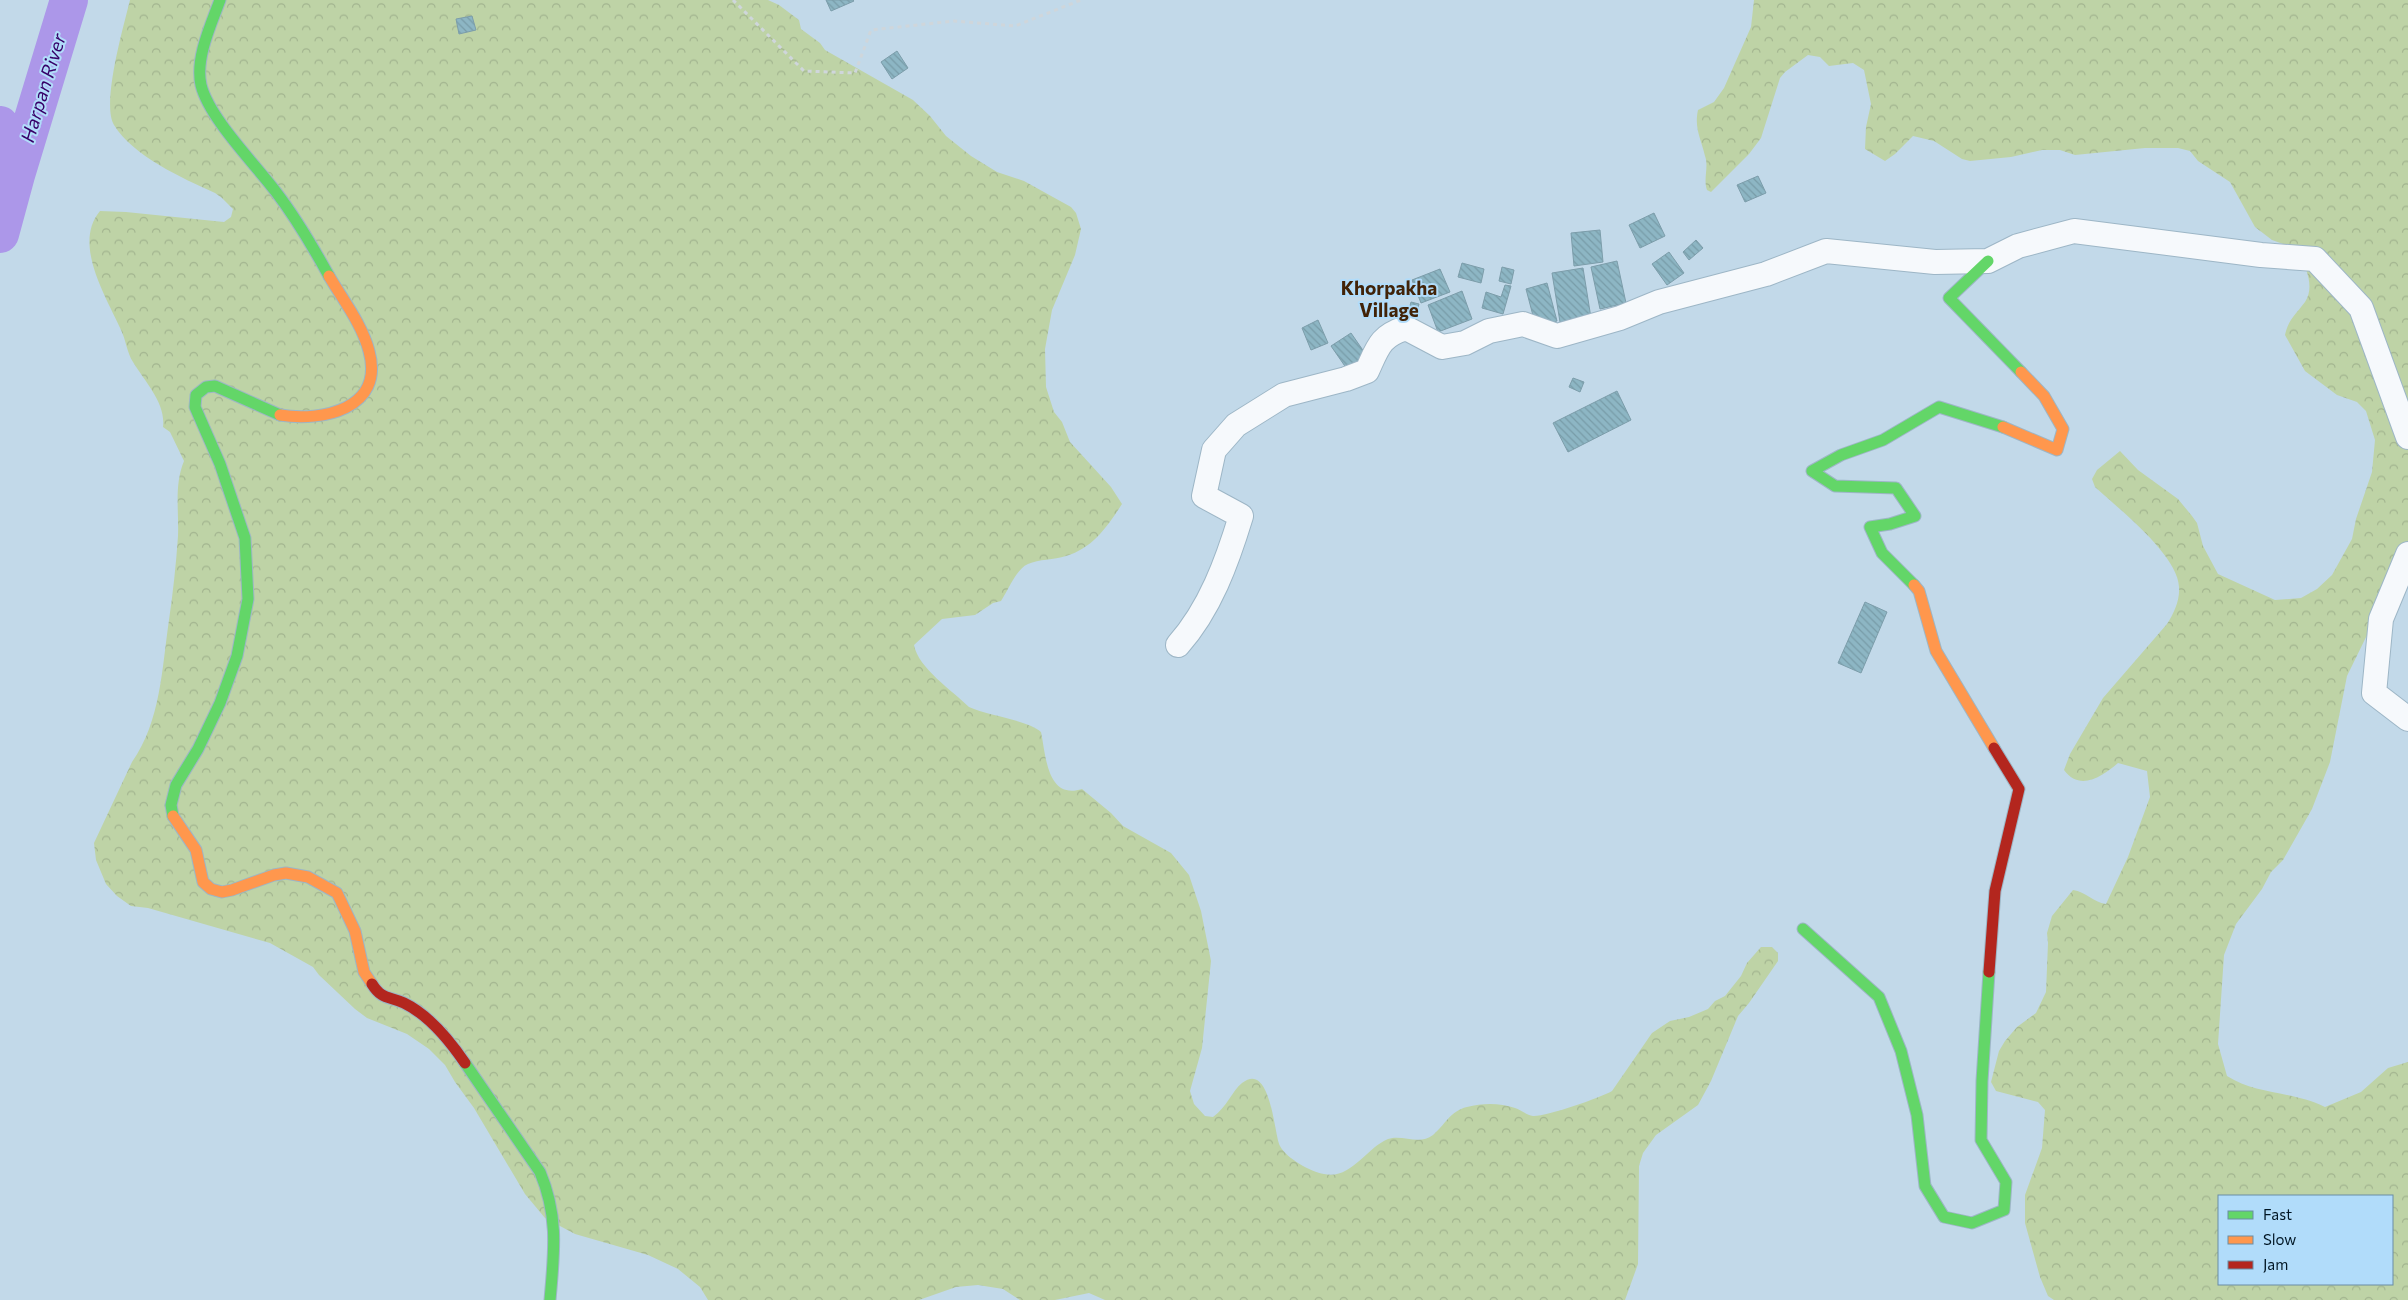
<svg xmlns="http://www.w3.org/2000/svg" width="2408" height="1300" font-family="Commissioner,sans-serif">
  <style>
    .forest { fill: url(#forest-crowns); fill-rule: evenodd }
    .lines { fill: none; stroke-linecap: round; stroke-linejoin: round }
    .river { stroke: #ac97e9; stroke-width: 38 }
    .building { fill: url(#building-back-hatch); stroke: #7c9daa }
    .street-casing { stroke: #9db6c6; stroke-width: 26 }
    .fast-casing { stroke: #9db6c6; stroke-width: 13 }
    .slow-casing { stroke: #9db6c6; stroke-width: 13 }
    .jam-casing { stroke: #9db6c6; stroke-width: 13 }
    .path { stroke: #cfd6db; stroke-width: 3; stroke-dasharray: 4 4; stroke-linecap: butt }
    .street { stroke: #f6f9fc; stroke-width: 24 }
    .fast { stroke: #63d668; stroke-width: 11 }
    .slow { stroke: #ff974d; stroke-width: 11 }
    .jam { stroke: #b3261e; stroke-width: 11 }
    .labels { text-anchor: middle; stroke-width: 4; stroke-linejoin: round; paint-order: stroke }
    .water-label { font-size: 19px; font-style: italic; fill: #370068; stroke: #b1dcfa }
    .neighbourhood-label { font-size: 19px; font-weight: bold; fill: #412308; stroke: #b1dcfa }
  </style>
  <defs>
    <pattern id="forest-crowns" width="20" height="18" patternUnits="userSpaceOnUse" patternTransform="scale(1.25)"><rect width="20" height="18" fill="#bed3a6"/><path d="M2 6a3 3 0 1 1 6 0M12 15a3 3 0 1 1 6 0" fill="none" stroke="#a2b48f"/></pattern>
    <pattern id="building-back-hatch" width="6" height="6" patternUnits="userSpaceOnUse" patternTransform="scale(1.25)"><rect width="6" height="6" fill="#8db6c4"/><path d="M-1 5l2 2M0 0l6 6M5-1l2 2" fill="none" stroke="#789ca8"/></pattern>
  </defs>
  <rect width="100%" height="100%" fill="#c2d9e9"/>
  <path class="forest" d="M130,0H768L779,5L799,20L801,29L820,43L825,50L913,100L930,116L946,136L971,156L997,172L1024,181L1071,207L1076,213L1081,229L1075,255L1052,310L1045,349L1046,387L1054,412L1062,422L1070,442L1111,487L1122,504C1107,527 1093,548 1066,556C1054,560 1039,559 1028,564C1016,569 1008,591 1001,601L993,603L975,615L942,619L914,645C918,668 953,691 969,707C989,716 1028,720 1041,732C1046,756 1047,800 1082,789L1111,813L1123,826L1171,853L1189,875L1201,911L1211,961L1202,1048L1190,1091L1194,1104L1205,1116L1213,1117C1227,1107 1232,1091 1242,1083C1271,1060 1274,1135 1280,1146C1286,1158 1311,1172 1324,1174C1351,1180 1366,1148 1388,1139C1403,1134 1419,1146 1433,1135C1445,1125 1450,1111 1467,1107C1483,1103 1500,1103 1515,1108C1521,1110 1527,1115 1533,1116C1545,1117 1600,1098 1612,1091L1652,1033L1670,1021L1689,1017L1708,1009L1715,1001L1725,996L1741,976L1747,963L1761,947H1772L1778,953V961L1749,1003L1738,1016L1711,1081L1698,1105L1656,1135L1643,1153L1639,1166L1638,1264L1625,1300H1105L1089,1293L1055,1300H1020L1003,1289L978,1285L956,1287L919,1300H708L700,1287L678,1269L648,1255L575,1234L545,1218L525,1194L474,1108L455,1082L445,1065L429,1049L407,1034L367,1018L355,1009L319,975L313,967L270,943L148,908L131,906L117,896L106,884L96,860L94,843L132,762C161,721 162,667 169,620C173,592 176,565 178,536C179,511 174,485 184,461L170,432L163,427C166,403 145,382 133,362C127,353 126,340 121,330C107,298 72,244 100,211L126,212L224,222L231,217L233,209L222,198L215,193C182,178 133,156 114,125C101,104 124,25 130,0Z
    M1754,0H2408V580L2369,631L2347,676L2330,762L2312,809L2283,860L2271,872L2262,889L2236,924L2224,955L2218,1044L2227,1076C2257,1095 2293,1091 2325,1107L2361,1092L2388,1068L2408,1062V1300H2054L2048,1296L2040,1277L2025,1223V1195L2042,1148L2045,1110L2038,1102L1996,1091L1991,1082L1999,1051L2005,1041L2017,1027L2036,1013L2046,992L2048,943L2047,933L2052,916L2073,890C2086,892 2093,902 2106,904L2128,857L2150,797L2147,771L2118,763C2103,776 2080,792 2064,770L2070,754L2103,698L2167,624C2174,613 2180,600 2179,587C2178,555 2118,508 2095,487L2092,479L2097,470L2120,451L2138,470L2178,499L2192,516L2197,523L2203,546L2218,574L2275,600L2301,598L2317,589L2332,575L2352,539L2356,519L2372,472L2375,440L2366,411L2357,402L2337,395L2305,371L2285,335C2288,320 2296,314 2305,302C2316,285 2304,264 2297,249L2272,240L2255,227L2230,182L2198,161L2190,151L2178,148H2145L2075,155L2060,150H2042L2011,157L1970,161L1962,159L1934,141L1913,136L1895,154L1885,161L1865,149L1866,127L1871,104L1864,70L1853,63L1829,66L1820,57L1808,55L1785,72L1780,78L1761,138L1749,154L1711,192L1707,190C1703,179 1709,167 1705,156C1701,139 1694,128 1698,110L1714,102L1724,88L1751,27ZM2219,1196H2392V1284H2219Z"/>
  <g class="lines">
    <path class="river" d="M0,125L16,175L0,234
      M0,191L16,175L69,0"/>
  </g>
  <path class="building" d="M826,0H853L854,1L831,11Z
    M472,16L476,30L459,34L456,19Z
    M897,51L908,68L892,79L881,62Z
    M1758,176L1766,193L1745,202L1737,185Z
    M1654,213L1665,236L1640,248L1629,225Z
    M1600,230L1603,262L1574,266L1571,233Z
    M1696,240L1703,248L1689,260L1683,252Z
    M1669,252L1684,273L1667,285L1652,264Z
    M1617,261L1626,303L1600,309L1591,267Z
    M1462,263L1484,269L1481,283L1458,277Z
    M1502,267L1514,270L1511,284L1499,281Z
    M1583,268L1591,318L1560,322L1552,273Z
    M1440,269L1450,292L1421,303L1412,280Z
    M1547,283L1557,321L1536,327L1526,289Z
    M1505,285L1511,286L1503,314L1482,308L1486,292L1501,297Z
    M1462,291L1472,319L1438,332L1428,305Z
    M1411,302L1419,304L1414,323L1406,320Z
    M1318,320L1328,343L1311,350L1302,328Z
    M1351,333L1369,359L1349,372L1331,346Z
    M1573,378L1584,382L1580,392L1569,387Z
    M1617,391L1631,420L1568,452L1553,423Z
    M1865,602L1887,612L1861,673L1838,663Z"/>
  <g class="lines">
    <defs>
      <path id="street" d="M2408,554L2381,619L2374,693L2408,719
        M1178,645C1210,609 1227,562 1241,516L1204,496L1214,450L1236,425L1284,395L1346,379L1367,371C1378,347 1380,336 1406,328L1442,347L1465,343L1489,331L1523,324L1557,336L1620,318L1659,302L1766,274L1826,251L1935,262L1988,261L2018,246L2074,231L2261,255L2315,259L2361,308L2408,437"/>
      <path id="fast" d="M220,0C211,25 195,58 201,85C209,118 255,164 276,192C296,218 313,247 329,276
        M1988,261L1949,298L2021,372
        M1914,585L1882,553L1870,527L1890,524L1915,516L1896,488L1835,486L1812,471L1841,455L1883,440L1939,407L2003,427
        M173,816L171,805L176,785L198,749L220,703L237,656L248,599L245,538L220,464L195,407L196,395L206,387L215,386L280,415
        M1803,929L1879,997L1901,1051L1917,1115L1925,1186L1944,1217L1972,1223L2004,1210L2006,1182L1981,1140L1982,1081L1989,972
        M465,1063L540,1172C559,1217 554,1253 550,1300"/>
      <path id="slow" d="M280,415C322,422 385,409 369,351C362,324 343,300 329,276
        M2003,427L2057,450L2063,429L2044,396L2021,372
        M1914,585L1919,591L1936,651L1994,748
        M173,816L196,850L203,882L211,889L222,892L232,890L274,875L286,873L308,877L337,893L355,931L364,972L372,984"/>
      <path id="jam" d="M1989,972L1995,891L2019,789L1994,748
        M372,984C382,1000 389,996 404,1003C429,1015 450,1041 465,1063"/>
    </defs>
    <use href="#street" class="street-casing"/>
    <use href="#fast" class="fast-casing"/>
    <use href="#slow" class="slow-casing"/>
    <use href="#jam" class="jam-casing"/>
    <path class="path" d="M733,0L804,71L855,73L871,30L954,21L1015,26L1081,0"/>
    <use href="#street" class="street"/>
    <use href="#fast" class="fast"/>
    <use href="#slow" class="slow"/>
    <use href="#jam" class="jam"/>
  </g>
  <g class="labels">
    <g class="water-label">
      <text transform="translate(43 88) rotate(-73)" y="7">Harpan River</text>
    </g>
    <g class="neighbourhood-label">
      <text x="1389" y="295">Khorpakha<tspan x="1389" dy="22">Village</tspan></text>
    </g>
  </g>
  <rect x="2218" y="1195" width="175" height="90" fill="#b1dcfa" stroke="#6b8da4"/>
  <rect x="2228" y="1211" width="25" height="8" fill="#63d668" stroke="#6b8da4"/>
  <text x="2263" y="1220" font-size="15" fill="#011624">Fast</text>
  <rect x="2228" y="1236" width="25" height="8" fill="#ff974d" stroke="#6b8da4"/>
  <text x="2263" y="1245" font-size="15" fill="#011624">Slow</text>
  <rect x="2228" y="1261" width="25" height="8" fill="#b3261e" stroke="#6b8da4"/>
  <text x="2263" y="1270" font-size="15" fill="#011624">Jam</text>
</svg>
